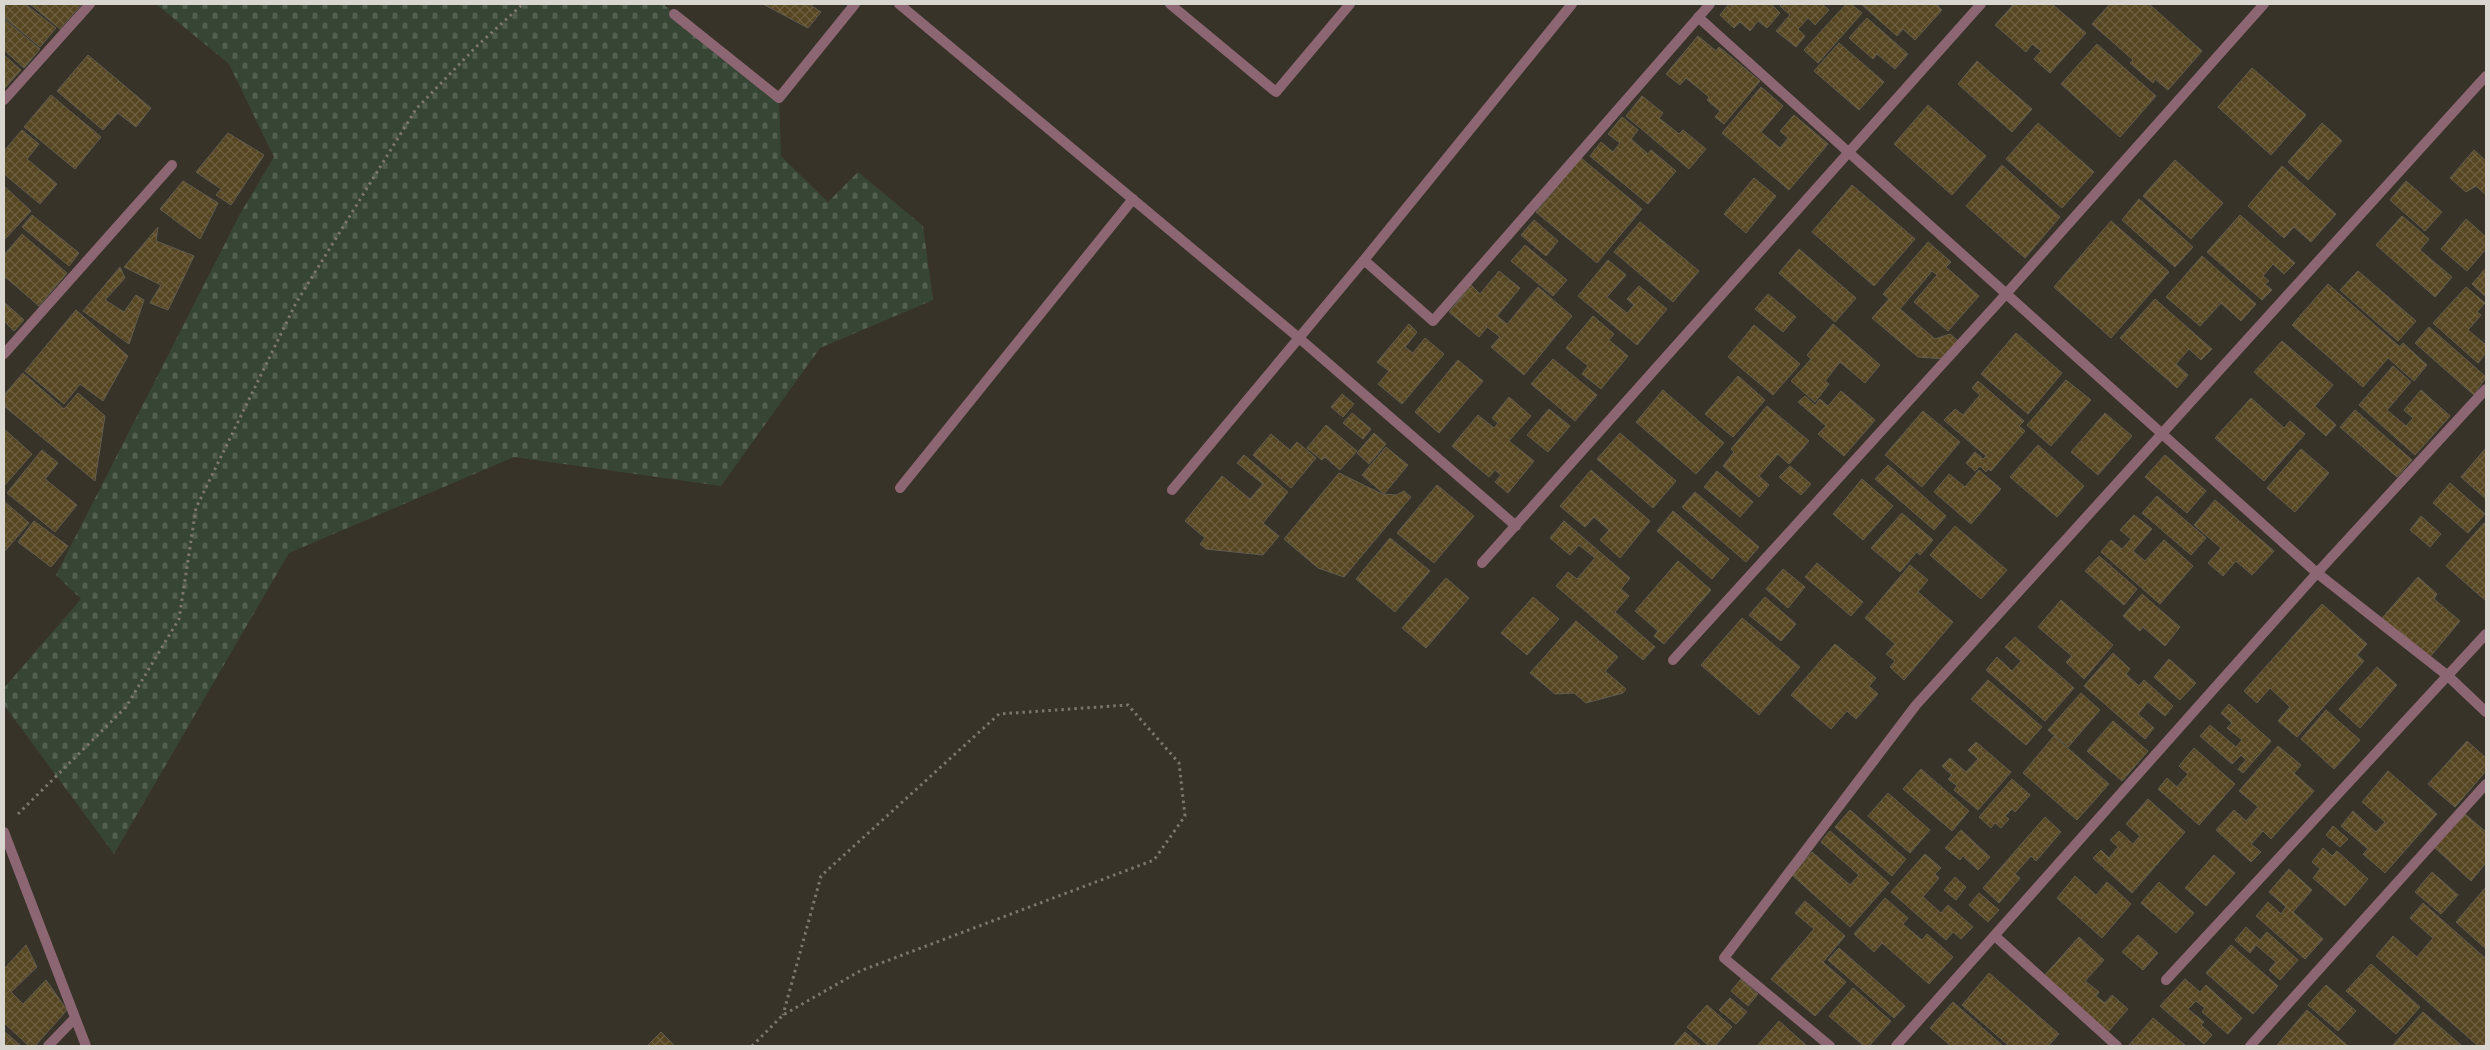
<svg xmlns="http://www.w3.org/2000/svg" width="2490" height="1050" font-family="'Source Sans 3',sans-serif">
  <style>
    .cemetery { fill: url(#cemetery-stones) }
    .building { fill: url(#building-cross-hatch); stroke: #615c50 }
    .lines { fill: none; stroke-linecap: round; stroke-linejoin: round }
    .path { stroke: #7b776d; stroke-width: 3; stroke-dasharray: 2.5 4; stroke-linecap: butt }
    .minor { stroke: #8c6673; stroke-width: 10 }
  </style>
  <defs>
    <pattern id="cemetery-stones" width="16" height="16" patternUnits="userSpaceOnUse" patternTransform="scale(1.25)"><rect width="16" height="16" fill="#374534"/><path d="M2 7V4a2 2 0 0 1 4 0v3zM10 15v-3a2 2 0 0 1 4 0v3z" fill="#535f50"/></pattern>
    <pattern id="building-cross-hatch" width="8" height="8" patternUnits="userSpaceOnUse" patternTransform="scale(1.25)"><rect width="8" height="8" fill="#564621"/><path d="M0 0l8 8M0 8l8-8" fill="none" stroke="#6e6040"/></pattern>
  </defs>
  <rect width="100%" height="100%" fill="#383328"/>
  <path class="cemetery" d="M156,4H663L779,98L781,156L828,202L858,172L923,226L933,300L820,348L721,486L514,457L289,553L114,854L4,705V688L81,599L56,575L240,214L274,157L229,64Z"/>
  <path class="building" d="M4,4H25L56,28L40,47L4,17Z
    M30,4H79L81,5L60,29Z
    M763,4H809L821,12L808,28Z
    M1729,4L1732,6L1734,4H1773L1772,5L1780,13L1767,28L1758,21L1750,31L1740,22L1734,28L1720,15Z
    M1782,4H1822L1829,10L1815,25L1808,18L1798,29L1805,36L1796,47L1776,31L1790,15L1780,6Z
    M1846,4H1851L1862,13L1818,63L1804,50Z
    M1861,4H1936L1942,10L1915,40L1903,29L1897,36Z
    M2014,4H2052L2086,33L2050,73L2034,59L2041,51L2032,44L2026,52L1995,25Z
    M2110,4H2149L2202,51L2168,90L2155,79L2153,83L2130,63L2133,60L2092,24Z
    M1867,18L1908,54L1895,69L1877,54L1873,59L1849,38Z
    M4,19L40,49L24,68L4,50Z
    M1698,36L1716,51L1719,47L1760,81L1724,124L1715,117L1720,111L1707,100L1709,97L1686,78L1680,85L1666,74Z
    M1839,43L1884,82L1859,110L1814,71Z
    M2097,44L2156,96L2120,137L2061,84Z
    M4,55L21,70L4,89Z
    M88,55L151,108L136,127L118,113L103,130L57,91Z
    M1977,61L2032,109L2012,132L1958,84Z
    M2252,68L2306,115L2271,155L2218,107Z
    M1761,87L1783,106L1761,132L1780,148L1788,138L1780,131L1794,115L1828,144L1789,190L1722,133Z
    M51,95L101,137L75,169L24,127Z
    M1642,96L1663,113L1659,118L1679,134L1683,130L1706,149L1689,169L1626,116Z
    M1928,105L1986,156L1952,195L1894,144Z
    M1622,117L1638,130L1631,139L1648,154L1651,150L1676,171L1648,204L1590,156L1601,142L1613,152L1620,143L1608,134Z
    M2038,123L2094,172L2062,208L2006,159Z
    M2322,123L2342,141L2308,180L2288,162Z
    M22,130L39,144L27,159L57,184L40,204L4,174V151Z
    M228,133L264,155L231,205L216,195L221,189L196,172Z
    M2474,150L2486,161V195L2476,186L2466,192L2450,178Z
    M1581,158L1642,209L1597,263L1536,212Z
    M2175,160L2223,203L2191,239L2143,196Z
    M2002,165L2060,217L2025,258L1966,206Z
    M2282,166L2336,214L2311,242L2294,227L2284,238L2248,206Z
    M1754,178L1776,196L1746,233L1724,214Z
    M183,181L218,203L200,239L160,209Z
    M2406,181L2442,212L2425,231L2390,200Z
    M1852,185L1915,239L1874,286L1812,232Z
    M4,186L31,211L4,240Z
    M2139,199L2193,247L2175,267L2122,220Z
    M32,215L79,253L69,266L22,227Z
    M2240,215L2295,263L2284,274L2273,264L2263,276L2269,281L2265,284L2272,290L2262,300L2207,252Z
    M2402,216L2429,239L2420,250L2452,277L2435,297L2376,245Z
    M2466,219L2486,237V249L2467,271L2441,249Z
    M1534,220L1558,241L1546,256L1521,235Z
    M2111,221L2169,272L2111,338L2054,287Z
    M1640,222L1699,271L1673,302L1614,252Z
    M158,227L156,241L194,256L168,310L150,303L161,285L124,267Z
    M22,234L67,273L39,306L4,276V255Z
    M1928,242L1951,262L1946,267L1979,296L1948,331L1914,302L1937,275L1932,271L1900,309L1935,339L1950,334L1959,342L1944,359L1918,357L1872,318L1889,299L1883,294Z
    M1525,245L1567,280L1553,296L1511,261Z
    M1799,249L1856,298L1835,322L1779,273Z
    M2202,256L2256,304L2241,321L2221,303L2200,326L2166,297Z
    M1608,260L1626,275L1607,297L1627,313L1634,305L1627,299L1639,286L1667,309L1637,345L1578,296Z
    M120,267L125,278L105,300L124,312L136,295L144,300L129,344L83,311Z
    M2486,268V297L2472,284Z
    M1499,271L1520,288L1497,316L1507,324L1538,287L1572,316L1524,375L1491,347L1500,337L1487,327L1479,337L1449,312L1471,285L1480,294Z
    M2358,271L2416,321L2398,341L2340,290Z
    M2328,284L2400,347L2403,343L2427,365L2414,381L2388,358L2363,387L2292,325Z
    M2466,287L2485,303L2477,312L2481,315L2468,330L2486,345V353L2478,363L2433,323Z
    M1768,294L1796,317L1783,332L1755,309Z
    M2155,299L2212,349L2201,360L2189,349L2176,364L2188,375L2177,388L2120,338Z
    M4,302L24,320L14,331L4,321Z
    M76,310L128,356L103,401L80,384L64,404L25,371Z
    M1593,316L1614,334L1609,340L1628,356L1601,389L1582,374L1588,366L1566,348Z
    M1409,324L1417,332L1405,347L1413,353L1425,338L1444,354L1402,404L1378,384L1389,371L1377,362Z
    M1833,324L1880,365L1865,383L1840,362L1825,381L1829,384L1815,402L1791,381L1811,359L1807,355Z
    M1754,325L1800,364L1773,395L1728,357Z
    M2429,327L2486,377L2474,395L2415,343Z
    M2016,333L2062,373L2028,414L1981,374Z
    M2282,341L2333,385L2315,406L2336,425L2326,436L2254,372Z
    M1553,359L1597,395L1575,421L1531,384Z
    M1458,360L1483,381L1439,433L1415,412Z
    M2393,366L2411,382L2387,410L2406,426L2413,418L2404,410L2421,390L2450,416L2415,455L2359,405Z
    M23,373L64,409L78,393L105,416L95,481L4,406V395Z
    M1738,376L1765,400L1733,437L1705,414Z
    M2066,380L2091,400L2051,446L2027,425Z
    M1978,381L2024,421L2019,426L2025,431L1991,471L1988,469L1986,472L1980,466L1975,471L1966,463L1975,452L1983,459L1986,456L1944,420L1955,409L1963,415L1980,395L1972,388Z
    M1663,390L1724,443L1696,474L1636,422Z
    M1841,391L1875,420L1844,456L1818,434L1826,426L1798,402L1805,396L1815,405L1820,399L1828,406Z
    M1342,394L1354,404L1343,417L1331,407Z
    M1509,397L1531,416L1509,441L1534,461L1508,493L1495,482L1501,475L1495,470L1489,477L1452,446L1478,415L1494,428L1498,423L1492,418Z
    M2251,398L2284,428L2290,421L2305,434L2264,481L2215,438Z
    M1767,406L1809,441L1789,464L1778,454L1759,476L1769,485L1759,497L1723,466L1734,452L1731,449Z
    M1549,409L1570,426L1548,452L1527,435Z
    M2355,410L2412,460L2397,477L2340,427Z
    M1923,411L1960,442L1922,487L1885,455Z
    M1352,413L1371,429L1363,439L1343,423Z
    M2105,413L2132,436L2098,475L2071,452Z
    M1326,425L1357,451L1340,470L1325,457L1322,460L1307,448Z
    M4,429L32,454L4,486Z
    M1374,433L1386,444L1369,464L1357,453Z
    M1620,433L1676,481L1653,508L1597,459Z
    M1271,434L1290,450L1297,442L1316,458L1291,488L1253,455Z
    M2038,445L2084,486L2057,517L2010,477Z
    M1386,447L1408,465L1384,494L1362,475Z
    M2486,448V499L2461,477Z
    M2301,449L2329,473L2295,512L2267,488Z
    M42,450L58,463L45,479L77,505L55,532L7,493Z
    M1244,455L1288,492L1263,523L1279,536L1263,555L1206,549L1200,544L1205,538L1185,521L1222,476L1250,499L1263,484L1237,463Z
    M2165,455L2206,491L2187,513L2145,477Z
    M1888,465L1946,516L1934,530L1875,479Z
    M1790,466L1811,484L1801,495L1779,477Z
    M1591,470L1650,521L1620,558L1600,540L1609,530L1594,517L1585,527L1560,506Z
    M1979,470L2001,489L1971,524L1934,492L1949,474L1965,487Z
    M1717,471L1753,502L1740,517L1704,487Z
    M1339,473L1382,494L1396,495L1404,491L1411,497L1344,577L1318,568L1284,539Z
    M1862,479L1893,506L1863,540L1833,514Z
    M2450,483L2485,514L2468,533L2433,503Z
    M1437,485L1474,516L1434,563L1397,533Z
    M1695,492L1759,547L1746,562L1682,507Z
    M2157,496L2206,538L2191,555L2142,513Z
    M2215,500L2274,551L2252,575L2236,561L2223,576L2208,563L2221,548L2194,525Z
    M4,501L29,523L4,552Z
    M1673,511L1729,559L1712,579L1657,531Z
    M1902,513L1933,540L1920,555L1917,552L1900,572L1871,548Z
    M2134,515L2152,529L2133,551L2145,561L2164,540L2193,566L2160,604L2101,552L2111,540L2122,549L2131,539L2120,530Z
    M2421,516L2441,534L2430,547L2410,530Z
    M34,521L68,546L51,567L18,542Z
    M1564,521L1630,578L1621,589L1629,596L1615,612L1655,647L1643,660L1556,586L1568,572L1577,579L1595,558L1579,545L1570,555L1550,538Z
    M2484,523L2486,525V601L2446,566Z
    M1955,526L2007,570L1981,599L1930,555Z
    M1390,538L1430,571L1395,612L1356,579Z
    M2099,556L2137,589L2124,605L2085,571Z
    M1678,561L1711,590L1664,644L1654,636L1658,631L1635,611Z
    M1817,563L1863,602L1851,616L1805,577Z
    M1910,565L1928,580L1918,592L1953,622L1904,680L1890,667L1895,661L1886,654L1895,644L1865,618Z
    M1783,569L1805,587L1788,608L1766,589Z
    M2418,577L2437,594L2434,599L2460,621L2429,658L2382,618Z
    M1446,578L1469,598L1426,648L1402,628Z
    M2142,594L2180,627L2165,646L2143,627L2140,631L2123,616Z
    M1533,597L1559,619L1527,655L1501,633Z
    M1765,597L1796,624L1781,641L1749,615Z
    M2061,600L2113,645L2084,679L2066,662L2072,656L2038,627Z
    M2322,604L2367,644L2357,655L2364,661L2297,737L2278,721L2290,707L2270,688L2257,703L2244,691Z
    M1742,618L1800,667L1759,715L1701,665Z
    M1576,621L1618,657L1605,671L1626,689L1623,693L1586,703L1574,693L1555,694L1530,673Z
    M2015,637L2074,688L2045,721L1986,670L1997,657L2012,671L2021,661L2005,647Z
    M1835,644L1876,678L1869,686L1878,694L1856,719L1847,711L1831,729L1791,695Z
    M2113,653L2130,669L2126,674L2139,686L2144,680L2173,706L2165,716L2148,702L2138,714L2154,728L2145,739L2084,686Z
    M2169,659L2196,683L2180,700L2154,677Z
    M2377,667L2397,685L2360,728L2339,709Z
    M1988,680L2042,727L2026,745L1971,699Z
    M2081,693L2100,710L2068,747L2048,730Z
    M2229,704L2271,741L2243,773L2238,769L2246,760L2241,755L2232,764L2200,736L2210,725L2236,747L2242,740L2227,728L2232,723L2221,713Z
    M2326,710L2360,740L2334,769L2301,739Z
    M2113,721L2148,751L2122,781L2087,751Z
    M2054,736L2109,784L2077,820L2023,773Z
    M2467,741L2486,758V771L2455,807L2428,784Z
    M1976,742L2011,772L1978,810L1954,790L1957,786L1948,779L1952,775L1942,766L1950,758L1966,772L1978,759L1968,750Z
    M2278,746L2301,765L2294,773L2314,791L2271,839L2263,831L2251,844L2261,852L2251,862L2216,830L2234,810L2246,821L2258,807L2239,791Z
    M2194,748L2235,784L2199,825L2158,789L2167,778L2177,787L2188,774L2179,766Z
    M1921,769L1969,811L1952,831L1903,789Z
    M2388,771L2437,814L2385,873L2363,854L2368,849L2341,826L2353,811L2376,832L2385,822L2362,802Z
    M2012,779L2030,795L2015,812L2012,809L2005,816L2009,819L2001,828L1995,823L1991,828L1979,817Z
    M1888,793L1930,830L1910,853L1868,816Z
    M2148,799L2185,832L2132,893L2093,858L2101,850L2109,858L2118,847L2110,840L2119,831L2133,844L2140,836L2126,824Z
    M1850,810L1906,859L1892,876L1835,827Z
    M2464,813L2486,832V863L2471,881L2434,847Z
    M2045,817L2061,832L2036,861L2031,856L2015,874L2020,878L1999,903L1983,888Z
    M2333,826L2348,839L2340,847L2326,835Z
    M1961,830L1990,857L1978,870L1963,856L1960,860L1945,848Z
    M1830,831L1889,883L1850,927L1792,875L1812,852L1850,885L1859,875L1821,842Z
    M2323,848L2332,856L2337,851L2368,879L2345,906L2313,878L2320,869L2312,862Z
    M1925,854L1941,868L1935,874L1939,878L1923,897L1941,913L1948,905L1973,927L1961,939L1953,932L1946,940L1891,892Z
    M2214,855L2235,873L2206,906L2185,888Z
    M2289,869L2312,890L2293,912L2323,939L2305,959L2256,916L2268,902L2281,914L2286,907L2269,892Z
    M2432,872L2458,895L2441,914L2415,892Z
    M2075,876L2096,895L2107,882L2131,904L2102,938L2057,898Z
    M1955,877L1966,887L1956,900L1944,890Z
    M2159,882L2194,913L2176,933L2141,903Z
    M2486,887V949L2456,922Z
    M1979,893L1999,910L1988,922L1969,905Z
    M1885,898L1908,918L1903,924L1922,940L1927,934L1953,957L1929,984L1882,943L1874,952L1854,934Z
    M1805,901L1845,936L1823,962L1846,982L1815,1016L1771,979L1814,929L1795,913Z
    M2423,903L2486,959V1046H2478L2376,956L2393,936L2417,957L2433,938L2410,918Z
    M2246,927L2260,940L2267,932L2298,960L2280,980L2269,970L2276,962L2256,945L2250,953L2235,940Z
    M2138,935L2158,953L2143,970L2122,952Z
    M2079,937L2104,960L2085,981L2099,992L2096,996L2105,1003L2112,995L2128,1009L2108,1032L2044,976Z
    M26,945L37,967L11,992L23,1004L46,980L67,1010L35,1046H29L4,1023V969Z
    M2231,945L2278,986L2253,1014L2206,973Z
    M1839,948L1905,1006L1894,1018L1828,960Z
    M2371,964L2420,1007L2396,1034L2346,991Z
    M1989,973L2059,1034L2048,1046H2009L1962,1005Z
    M1741,979L1758,994L1748,1006L1731,991Z
    M2185,979L2200,992L2206,985L2242,1018L2228,1034L2202,1012L2205,1008L2196,1001L2188,1009L2204,1022L2201,1025L2212,1035L2204,1044L2160,1006Z
    M2326,985L2356,1011L2338,1031L2308,1005Z
    M1853,988L1891,1021L1869,1046H1864L1829,1016Z
    M1730,998L1747,1012L1736,1024L1719,1010Z
    M1953,1002L2003,1046H1951L1930,1028Z
    M1707,1005L1732,1027L1715,1046H1709L1687,1027Z
    M2307,1010L2348,1046L2277,1045Z
    M2423,1012L2462,1046H2392Z
    M2153,1018L2186,1046L2129,1045Z
    M1779,1021L1807,1046H1757Z
    M4,1031L21,1046H4Z
    M661,1032L675,1046H647Z
    M1685,1032L1701,1046H1673Z"/>
  <g class="lines">
    <path class="path" d="M18,814L126,707L179,619L196,508L296,303L416,109L478,45L523,4
      M752,1046L783,1015L860,971L1154,860L1185,816L1179,763L1128,705L999,714L821,876L783,1015"/>
    <path class="minor" d="M899,4L1299,338L1516,526
      M1170,4L1276,92L1350,4
      M674,14L779,98L855,4
      M1698,17L2317,573L2448,676L2486,712
      M4,100L90,4
      M1364,260L1433,321L1710,4
      M4,354L172,165
      M900,488L1133,199
      M1172,490L1364,260L1572,4
      M1482,563L1981,4
      M1673,660L2006,294L2264,4
      M4,832L86,1046
      M1995,936L2117,1046
      M2166,980L2486,634
      M48,1046L75,1018
      M1830,1046L1724,958L1916,705L2486,76
      M1896,1046L2317,573L2486,389
      M2250,1046L2486,784"/>
  </g>
  <rect width="2490" height="1050" fill="none" stroke="#d9d6cf" stroke-width="10"/>
</svg>
